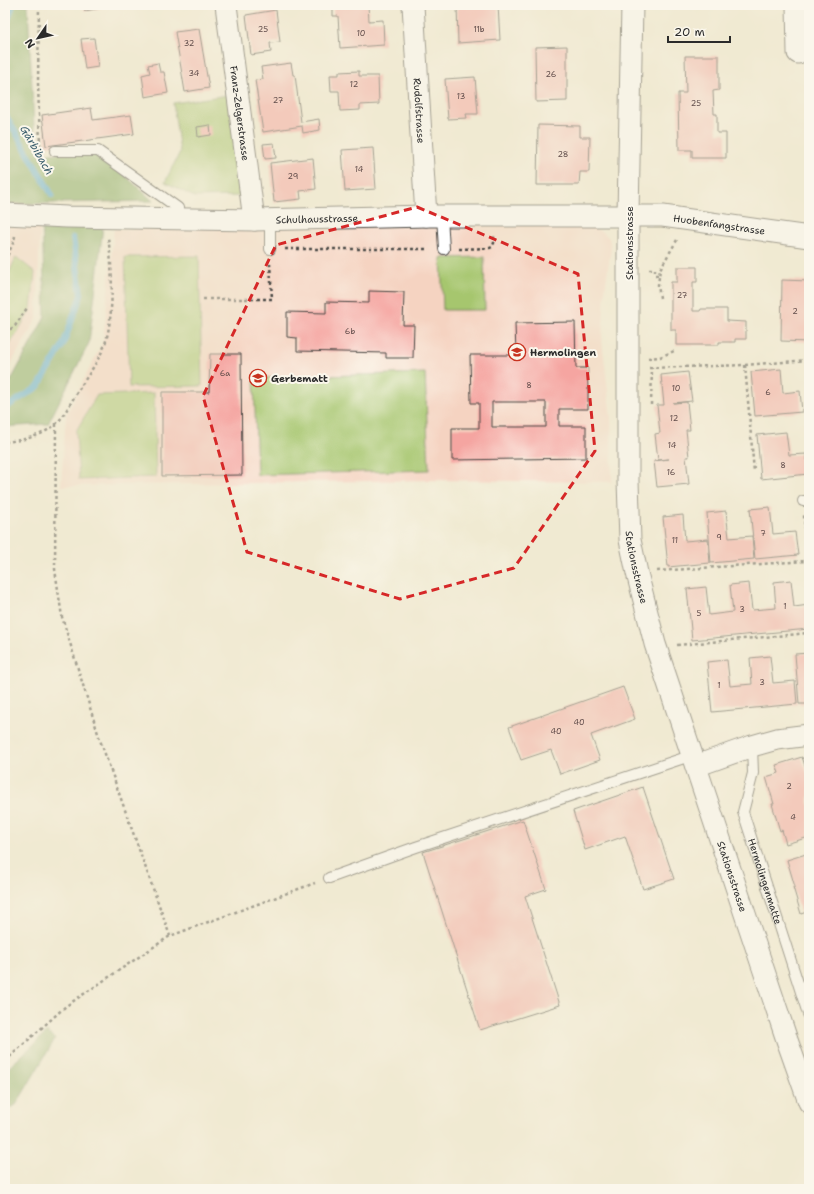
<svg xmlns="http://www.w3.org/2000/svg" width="814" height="1194" font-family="'Shantell Sans',sans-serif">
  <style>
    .built { fill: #f5d3c1 }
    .green { fill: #a6c66e; stroke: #68784c }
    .forest { fill: #84ab61; stroke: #586b46 }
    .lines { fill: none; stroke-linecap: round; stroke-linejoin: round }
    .stream { stroke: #54aad1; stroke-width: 6 }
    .building { fill: #f5a5a1; fill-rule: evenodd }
    .service-casing { stroke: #494844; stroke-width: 12 }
    .minor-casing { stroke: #494844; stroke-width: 23 }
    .path { stroke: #494844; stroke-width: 2.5; stroke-dasharray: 3 3; stroke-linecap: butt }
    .service { stroke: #fff; stroke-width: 10 }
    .minor { stroke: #fff; stroke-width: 21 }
    .marked { fill: none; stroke: #d62828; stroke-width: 3; stroke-dasharray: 8 5; stroke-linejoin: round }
    .labels { text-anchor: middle; stroke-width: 4; stroke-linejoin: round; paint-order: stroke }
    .number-label { font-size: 8px; fill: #5e4a48 }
    .street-label { font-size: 10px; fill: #2b2b2b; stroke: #fbf7ec }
    .poi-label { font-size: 10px; font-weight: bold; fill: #2b2b2b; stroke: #fbf7ec; text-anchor: start }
    .water-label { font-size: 11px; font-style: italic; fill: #3b5e6d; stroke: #fbf7ec }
  </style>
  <rect width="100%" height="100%" fill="#fbf7ec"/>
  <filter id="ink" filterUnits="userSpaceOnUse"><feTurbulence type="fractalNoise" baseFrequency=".025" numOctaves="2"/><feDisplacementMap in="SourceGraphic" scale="8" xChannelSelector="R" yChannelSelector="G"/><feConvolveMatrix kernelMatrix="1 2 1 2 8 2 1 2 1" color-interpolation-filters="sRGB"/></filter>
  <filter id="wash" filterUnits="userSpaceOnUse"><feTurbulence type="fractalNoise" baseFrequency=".012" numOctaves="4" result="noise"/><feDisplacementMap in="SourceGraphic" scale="16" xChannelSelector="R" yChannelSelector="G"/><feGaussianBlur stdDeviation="0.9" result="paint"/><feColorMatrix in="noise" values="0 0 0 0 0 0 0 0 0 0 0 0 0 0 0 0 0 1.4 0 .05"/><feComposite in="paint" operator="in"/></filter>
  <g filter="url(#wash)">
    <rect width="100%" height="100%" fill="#f0ead2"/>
    <path class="built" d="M5,195L9,204H25L40,228L37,319L5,374Z
      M430,225H595V229L603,232L609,238L611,248L605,290L602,340L611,418L612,482L433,480L61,486L66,415L103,342L114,229Z"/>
    <path class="green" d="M228,95L242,196L194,197L165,182L180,152L173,103Z
      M199,256L202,386L129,387L125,257Z
      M16,257L35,272L31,309L5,353V282Z
      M484,257L485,310H443L441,258Z
      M425,373L429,470L257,475L254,378Z
      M154,393L156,477L79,480L76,431L97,395Z"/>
    <path class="forest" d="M5,5H29L28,6L35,147L45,154L98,151L153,201L9,204L5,195Z
      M104,219L89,343L48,424L5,427V384H9L45,317L42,223Z
      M47,1032L55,1039L16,1105L5,1110V1071Z"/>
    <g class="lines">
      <path class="stream" d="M5,27L13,5
        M5,114L52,195
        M5,408L38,387L63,345L81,295L73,238"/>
    </g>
    <g id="blocks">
      <path class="building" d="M83,5H101V8L85,11Z
        M333,5H368L369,21L383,20L384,45L340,48L338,16H333Z
        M457,5H498L500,40L458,43Z
        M276,10L280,42L270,43L271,52L251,55L246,15Z
        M199,29L209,88L185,92L175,32Z
        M94,38L98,67L85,69L81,39Z
        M567,46V101L536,102L535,47Z
        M685,56H719V90L713,91L714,114H717V133H726V158H692V150H679L678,93H686Z
        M158,63L160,72H164L168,93L145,97L142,75L150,73L148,65Z
        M291,63L293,75H295L301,122L319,119L320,130L303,133L302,126L263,132L255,80L263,79L261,67Z
        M359,71V76H378L379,104L360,105V110L340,111L339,91H331L330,75H339V72Z
        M475,77L478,114H466L467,118L448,119L445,79Z
        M91,108L93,120L131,115L134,134L46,146L42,115Z
        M210,125L211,135L198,137L197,127Z
        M538,125L580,126V137H590L589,172H580L579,185H537Z
        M274,143L276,158L265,159L263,144Z
        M373,148L376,189L345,191L342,150Z
        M313,158L316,189L300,191L301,199L274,202L270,163Z
        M677,267H697V282H693V311H700L701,309H727V321L746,322V339H735V342H719V345H676V330H671V282H677Z
        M782,280L809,281V342L781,341Z
        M369,291L404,292L403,325H414L413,358H386V353L297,351V338L287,337V312L326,313V302L369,303Z
        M575,322L576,368H588V409H559V426H586V458L452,460V428H479V403H471L470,355H516L515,323ZM492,402H546V427H492Z
        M210,354H241L242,475L162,476V392H209Z
        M781,369L783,393L800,391L802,412L755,416L751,372Z
        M688,372L692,401L673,403L687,402L690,430H686L689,457H686L689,484L657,487L654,461L669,459L658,460L655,434L660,433L657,405H664L661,375Z
        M786,432L789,455L806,454L808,474L761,479L757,435Z
        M770,507L773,534L795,532L798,555L755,559L750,509Z
        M726,511L729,538L752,536L754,559L711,563L707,513Z
        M683,515L685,541L708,539L710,563L668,567L663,517Z
        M791,580L794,607L809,605V629L692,640L687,589L706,587L709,615L733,612L730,585L749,583L752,610L776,608L774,582Z
        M809,653V704H799L795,654Z
        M770,656L773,683L795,681L797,704L712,712L707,662L727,660L730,686L752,684L750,658Z
        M623,687L635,719L591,735L600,760L560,774L551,750L521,760L509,727Z
        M802,757L809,778V837L786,844L782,830L780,831L772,804H774L766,777L779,773L776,765Z
        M643,787L674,879L643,889L625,836L585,850L573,811Z
        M523,820L546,889L525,896L560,1005L480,1030L423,852Z
        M809,853V911L801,914L793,887H795L787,860Z"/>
    </g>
  </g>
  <g filter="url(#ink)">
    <use href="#blocks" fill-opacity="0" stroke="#494844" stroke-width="1"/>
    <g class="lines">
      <defs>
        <g id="service">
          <path d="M55,151H98L178,208L180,219"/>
          <path d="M442,216L444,249"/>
          <path d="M270,220V249"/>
          <path d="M803,501H809"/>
          <path id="s1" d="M752,746L753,773L743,812L808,1014"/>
          <path d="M329,878L416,847L693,755"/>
        </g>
        <g id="minor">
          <path id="s2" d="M226,5L254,220"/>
          <path id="s3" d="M413,5L426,216"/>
          <path id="s4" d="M632,5L628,215V481L630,540L637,573L655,644L787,1040L809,1102"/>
          <path d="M797,5L798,53"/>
          <path id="s5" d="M5,214L67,217L254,220L426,216H663L809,237"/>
          <path d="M696,766L752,746L777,739L809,735"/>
        </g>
      </defs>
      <use href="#service" class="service-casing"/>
      <use href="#minor" class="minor-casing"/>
      <path class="path" d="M39,5L38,83L40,146
        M285,249H428
        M459,249L490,248L492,247L494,243V236
        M5,250L8,254
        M5,261L14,241L15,236
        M649,269H655V275H659
        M660,298L658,285L660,269L677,240
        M203,299H272L270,264
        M5,333L15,326L27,308
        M648,358L660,357L674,351
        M745,365L754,472
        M649,368L745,365L809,360
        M651,405L652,368
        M56,424L55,569L62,617L100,740L170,936
        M5,442C23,440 41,437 56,424C63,418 72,400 78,391C87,376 99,361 105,344C114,316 113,267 108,238
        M657,571L806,561L804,515
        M677,645L809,633
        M5,1061L66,1006L170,936L315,883"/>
      <use href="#service" class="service"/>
      <use href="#minor" class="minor"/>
    </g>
  </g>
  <path d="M0 0H814V1194H0ZM417,207L578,274L595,451L514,568L400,599L247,552L203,396L276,245Z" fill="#f0ead2" fill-opacity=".55" fill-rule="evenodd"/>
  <path class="marked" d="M417,207L578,274L595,451L514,568L400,599L247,552L203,396L276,245Z"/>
  <defs>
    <symbol id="school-ring" viewBox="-11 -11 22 22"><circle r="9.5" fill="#fbf7ec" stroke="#c8321e" stroke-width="1.5"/><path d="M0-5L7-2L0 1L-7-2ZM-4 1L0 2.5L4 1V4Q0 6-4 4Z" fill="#c8321e"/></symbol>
  </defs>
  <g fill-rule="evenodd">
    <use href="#school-ring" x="507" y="342" width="20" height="20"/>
    <use href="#school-ring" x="248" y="368" width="20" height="20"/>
  </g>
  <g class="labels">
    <g class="number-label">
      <text x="263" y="32">25</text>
      <text x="479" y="32">11b</text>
      <text x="361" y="36">10</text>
      <text x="189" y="46">32</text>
      <text x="194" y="76">34</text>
      <text x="551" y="77">26</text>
      <text x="354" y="87">12</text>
      <text x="461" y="99">13</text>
      <text x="278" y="103">27</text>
      <text x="696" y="106">25</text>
      <text x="563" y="157">28</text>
      <text x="359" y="172">14</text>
      <text x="293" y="179">29</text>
      <text x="682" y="298">27</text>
      <text x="795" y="314">2</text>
      <text x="350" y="334">6b</text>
      <text x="225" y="376">6a</text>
      <text x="529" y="388">8</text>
      <text x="676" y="391">10</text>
      <text x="768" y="395">6</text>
      <text x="674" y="421">12</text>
      <text x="672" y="448">14</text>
      <text x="783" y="468">8</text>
      <text x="671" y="475">16</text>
      <text x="763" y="536">7</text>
      <text x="719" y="540">9</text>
      <text x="675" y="543">11</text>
      <text x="785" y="609">1</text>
      <text x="742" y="612">3</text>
      <text x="699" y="616">5</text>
      <text x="762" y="685">3</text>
      <text x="719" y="688">1</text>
      <text x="579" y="725">40</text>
      <text x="556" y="734">40</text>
      <text x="789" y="789">2</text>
      <text x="793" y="820">4</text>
    </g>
    <g class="street-label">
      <text dy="4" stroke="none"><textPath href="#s3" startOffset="106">Rudolfstrasse</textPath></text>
      <text dy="4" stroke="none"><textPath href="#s2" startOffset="109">Franz-Zelgerstrasse</textPath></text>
      <text dy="4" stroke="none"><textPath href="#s5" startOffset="312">Schulhausstrasse</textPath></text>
      <text dy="4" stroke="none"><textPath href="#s5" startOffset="715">Huobenfangstrasse</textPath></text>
      <text transform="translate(629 243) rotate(-90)" y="4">Stationsstrasse</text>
      <text dy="4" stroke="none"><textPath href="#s4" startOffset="563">Stationsstrasse</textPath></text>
      <text dy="4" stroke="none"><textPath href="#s4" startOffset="887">Stationsstrasse</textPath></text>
      <text dy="4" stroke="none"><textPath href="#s1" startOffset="140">Hermolingenmatte</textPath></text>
    </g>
    <g class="poi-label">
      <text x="530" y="356">Hermolingen</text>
      <text x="271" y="382">Gerbematt</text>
    </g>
    <g class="water-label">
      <text transform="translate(37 150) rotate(60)" y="4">Gärbibach</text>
    </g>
  </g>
  <rect width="814" height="1194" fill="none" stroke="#fbf7ec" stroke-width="20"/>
  <g transform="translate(38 38) rotate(236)" stroke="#fbf7ec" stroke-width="3" paint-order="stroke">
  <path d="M0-3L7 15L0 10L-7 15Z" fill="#2b2b2b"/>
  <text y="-6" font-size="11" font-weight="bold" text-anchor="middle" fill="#2b2b2b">N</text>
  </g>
  <path d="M668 36v6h62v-6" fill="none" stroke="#2b2b2b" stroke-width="2"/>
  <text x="674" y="36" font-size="12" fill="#2b2b2b" stroke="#fbf7ec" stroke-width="3" paint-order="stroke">20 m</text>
</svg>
